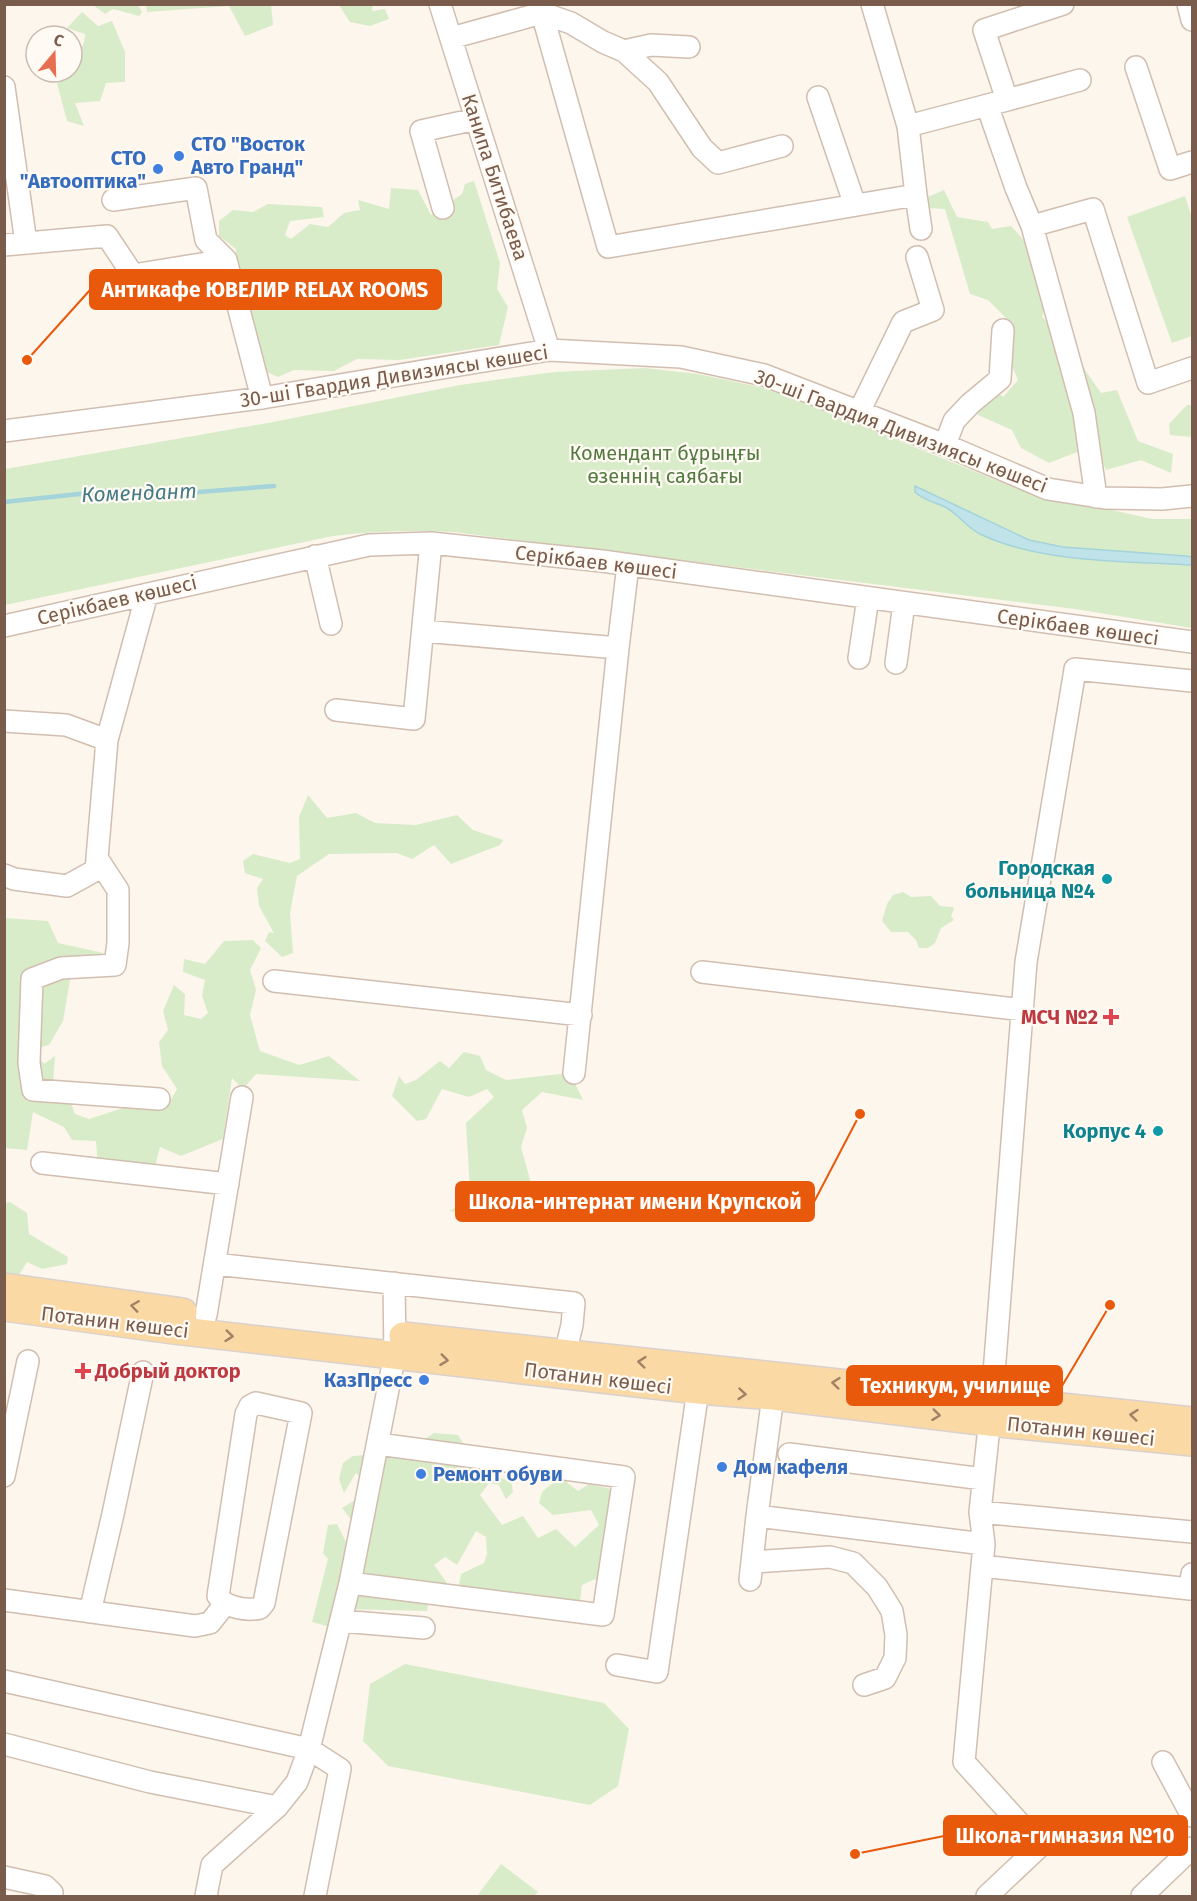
<svg xmlns="http://www.w3.org/2000/svg" width="1197" height="1901" font-family="'Fira Sans',sans-serif">
  <style>
    .green { fill: #d8ecc9 }
    .water { fill: #bfe3e8; stroke: #a5d3da; stroke-width: 1.5 }
    .lines { fill: none; stroke-linecap: round; stroke-linejoin: round }
    .stream { stroke: #a5d3da; stroke-width: 4.5 }
    .minor-casing { stroke: #d1beb0; stroke-width: 24 }
    .major-casing { stroke: #dad1cd; stroke-width: 30 }
    .minor { stroke: #fff; stroke-width: 21 }
    .major { stroke: #fbd9a5; stroke-width: 27 }
    .oneway { stroke: #a18267 }
    .shop-dot { fill: #3f7fe0; stroke: #fffaf3; stroke-width: 2 }
    .culture-dot { fill: #0f9aa8; stroke: #fffaf3; stroke-width: 2 }
    .health-dot { fill: #e0444e; stroke: #fffaf3; stroke-width: 2 }
    .labels { text-anchor: middle; stroke-width: 4.5; stroke-linejoin: round; paint-order: stroke }
    .shop-label { font-size: 20px; font-weight: bold; fill: #366cbe; stroke: #fffaf3; text-anchor: start }
    .street-label { font-size: 20px; fill: #7a5c4d; stroke: #fffaf3 }
    .park-label { font-size: 20px; fill: #537a41; stroke: #fffaf3 }
    .culture-label { font-size: 20px; font-weight: bold; fill: #0d838f; stroke: #fffaf3; text-anchor: end }
    .health-label { font-size: 20px; font-weight: bold; fill: #be3a42; stroke: #fffaf3; text-anchor: end }
    .water-label { font-size: 21px; font-style: italic; fill: #437c86; stroke: #fffaf3 }
    .leader { fill: none; stroke: #e8590c; stroke-width: 2 }
    .callout-dot { fill: #e8590c; stroke: #fffaf3; stroke-width: 2 }
    .callout { fill: #e8590c; stroke: #e8590c; stroke-width: 2 }
    .callout-label { font-size: 21px; text-anchor: middle; font-weight: bold; fill: #fff }
  </style>
  <rect width="100%" height="100%" fill="#fdf6ec"/>
  <path class="green" d="M93,5H138L142,12L139,16L113,9L105,14Z
    M146,5H271L273,25L245,36L229,6L147,12Z
    M339,5H373L372,11L385,9L389,19L370,26L350,22Z
    M82,12L98,26L112,21L125,52V82L106,83L100,101L75,103L84,126L67,121L57,83L61,72H72C72,51 85,53 85,34L67,28Z
    M474,181L500,263L497,289L508,307L499,345L400,360L357,359L334,371L294,370L278,377L265,371L253,339L246,280L235,265L236,249L219,236V221L233,210L253,212L268,204L322,207L324,217L290,221L285,235L291,239L310,224L328,227L344,213L360,210L358,200L389,209L391,188L418,190L431,215L462,194L465,184Z
    M944,190L957,217L988,222L992,229L1011,226L1036,254V276L1055,268L1060,287L1048,297L1042,317L1059,331L1076,380L1081,364L1101,393L1117,390L1138,441L1173,454L1171,473L1141,460L1106,470L1095,445L1049,463L1021,448L1012,430L978,415V403L998,393L1003,397L1018,380L1007,354L1008,320L988,300L970,294L945,209L927,208L923,199Z
    M1185,196L1192,218V336L1172,343L1127,217Z
    M645,368L698,374L774,390L1018,489L1152,519H1192V628L1075,609L453,532C413,530 374,531 333,536L5,605V469L268,423L460,385L554,372Z
    M1187,405H1192V437L1170,435L1169,424Z
    M308,795L327,818L356,813L375,823L416,825L457,815L473,830L503,840L500,845L451,864L434,845L412,859L397,853L329,854L297,876L290,913L293,953L282,957L265,941L269,932L274,933L259,906L257,888L263,879L245,873L243,861L253,854L290,863L300,859L299,817Z
    M903,892L911,897L931,896L940,906L953,907L954,909L951,916L954,920L941,928L935,943L928,948H919L916,940L908,932H891L882,921L887,904L893,895Z
    M4,918L48,921L58,943L108,954L110,962H73L63,1021L49,1045L33,1049L44,1064L55,1056L53,1086L69,1098L75,1114L89,1119L123,1108L143,1092L152,1103H169L177,1089L162,1066L159,1042L168,1030L163,1011L174,985L185,994L184,1015L201,1019L208,1013L202,996L205,980L183,972L184,959L205,964L224,941L253,940L261,948L250,970L256,990L250,1015L260,1051L299,1065L329,1056L360,1081L256,1074L243,1089L232,1078L223,1139L181,1156L160,1147L153,1174L98,1168L96,1141L72,1140L64,1127L33,1112L27,1150L5,1148Z
    M464,1052L480,1056L486,1070L506,1080L570,1073L583,1100L542,1092L522,1110L527,1128L521,1147L531,1183L526,1213L511,1194L491,1202L492,1218L449,1211L466,1202L470,1191L466,1123L494,1097L487,1089L469,1097L442,1089L426,1119L417,1121L392,1096L399,1076L405,1084L416,1080L440,1061L449,1068Z
    M10,1202L27,1213L29,1234L68,1257L67,1264L42,1269L27,1262L14,1283L5,1280L4,1203Z
    M434,1433L458,1435L471,1456L489,1450L501,1478L511,1481L513,1492L506,1499L499,1485L489,1483L480,1495L502,1525L523,1516L538,1538L556,1529L575,1547L599,1525L591,1510L553,1515L539,1503L542,1492L560,1477L578,1491L589,1484L620,1491L606,1599L595,1579L582,1585L579,1609L457,1595L461,1574L484,1563L487,1554L486,1537L476,1531L457,1565L445,1557L434,1565L447,1583L430,1595L427,1611L344,1609L327,1626L312,1622L328,1559L323,1553L328,1525L337,1524L349,1548L354,1523L342,1508L363,1495L366,1484L356,1473L344,1493L339,1479L343,1463L353,1456L404,1452Z
    M405,1664L604,1703L629,1729L618,1786L590,1805L388,1766L363,1741L370,1684Z
    M501,1864L538,1892L534,1896H477Z"/>
  <path class="water" d="M915,486L1029,540L1063,547L1186,556L1192,557V565C1126,561 1040,563 980,534C967,528 959,515 947,508C936,502 924,501 915,492Z"/>
  <g class="lines">
    <path class="stream" d="M4,502L107,491L173,494L274,486"/>
    <defs>
      <path id="minor" d="M440,4L549,350
        M539,4L542,13L571,23L603,42L624,51L651,45L689,47
        M872,4L908,126L1007,100L984,30L1063,4
        M1188,4L1192,20
        M451,38L542,13L608,247L916,195L908,126
        M624,51L658,82L702,148L718,163L782,146
        M1136,67L1170,169L1192,162
        M4,87L26,243
        M818,97L855,205
        M1007,100L1080,80
        M987,105L1016,188L1032,226
        M916,195L921,229
        M113,200L196,188L206,240L226,260L262,398
        M443,208L421,131L476,119
        M4,245L107,236L133,275L226,260
        M859,412L903,322L933,310L917,257
        M4,431L262,398L549,350L681,357L764,375L945,445L1048,489L1105,498L1162,499L1192,496
        M945,445L954,421L970,404L1000,379L1003,330
        M1096,497L1084,413L1032,226L1093,209L1148,383L1192,368
        M315,556L331,624
        M4,626L369,545L431,543L602,561L1192,642
        M423,631L618,648L574,1073
        M618,648L628,565
        M859,658L868,598
        M896,663L904,603
        M336,710L414,719L431,543
        M4,721L66,725L107,740L147,594
        M97,858L118,890V943L115,965L61,968L32,979L29,1063L33,1090L159,1099
        M4,875L14,879L67,886L96,870L107,740
        M702,972L1023,1010
        M274,981L581,1015
        M42,1163L228,1184
        M215,1264L574,1303L572,1325L565,1354
        M206,1315L242,1097
        M773,1396L757,1516L984,1544
        M256,1403L301,1413L264,1603L260,1608C248,1611 225,1608 218,1596L246,1414L250,1406Z
        M789,1454L983,1479
        M4,1476L28,1361
        M980,1512L1192,1532
        M752,1562L830,1557L853,1563L877,1587L892,1611L896,1635L895,1658L885,1678L864,1685
        M982,1566L1190,1589L1192,1574
        M750,1580L757,1516
        M350,1583L603,1615L624,1477L378,1444
        M4,1600L195,1626L210,1623L225,1604
        M90,1612L113,1514L143,1372
        M341,1621L424,1628
        M617,1665L657,1672L698,1390
        M4,1681L309,1749L297,1782L277,1807L212,1865L206,1896
        M4,1744L150,1782L277,1807
        M1163,1762L1192,1816
        M4,1877L45,1886L52,1893L51,1896
        M315,1896L340,1769L309,1749L350,1583L395,1354L394,1283
        M987,1896L1040,1846L964,1762L984,1544L980,1512L992,1399L1026,962L1074,676L1075,669L1192,681
        M1142,1896L1192,1848"/>
      <path id="major" d="M4,1287L183,1312
        M4,1307L173,1330L698,1390L773,1396L989,1422L1192,1442
        M403,1336L1192,1421"/>
    </defs>
    <use href="#minor" class="minor-casing"/>
    <use href="#major" class="major-casing"/>
    <use href="#minor" class="minor"/>
    <use href="#major" class="major"/>
  </g>
  <defs><path id="oneway-chevron" d="M-2-3.5L2.5 0L-2 3.5" fill="none" stroke-width="1.6" stroke-linecap="round" stroke-linejoin="round" transform="scale(1.5)"/></defs>
  <g class="oneway">
    <use href="#oneway-chevron" transform="translate(135 1306) rotate(-172)"/>
    <use href="#oneway-chevron" transform="translate(229 1336) rotate(6)"/>
    <use href="#oneway-chevron" transform="translate(444 1360) rotate(7)"/>
    <use href="#oneway-chevron" transform="translate(642 1362) rotate(-174)"/>
    <use href="#oneway-chevron" transform="translate(836 1383) rotate(-174)"/>
    <use href="#oneway-chevron" transform="translate(742 1394) rotate(5)"/>
    <use href="#oneway-chevron" transform="translate(936 1415) rotate(7)"/>
    <use href="#oneway-chevron" transform="translate(1134 1415) rotate(-174)"/>
  </g>
  <g class="shop-dot">
    <circle cx="179" cy="156" r="6"/>
    <circle cx="158" cy="169" r="6"/>
    <circle cx="424" cy="1380" r="6"/>
    <circle cx="722" cy="1467" r="6"/>
    <circle cx="421" cy="1474" r="6"/>
  </g>
  <g class="culture-dot">
    <circle cx="1107" cy="879" r="6"/>
    <circle cx="1158" cy="1131" r="6"/>
  </g>
  <g class="health-dot">
    <path d="M1108 1008h6v6h6v6h-6v6h-6v-6h-6v-6h6z"/>
    <path d="M80 1362h6v6h6v6h-6v6h-6v-6h-6v-6h6z"/>
  </g>
  <g class="labels">
    <g class="shop-label">
      <text x="191" y="151">СТО "Восток<tspan x="191" dy="23">Авто Гранд"</tspan></text>
      <text x="146" y="165" text-anchor="end">СТО<tspan x="146" dy="23">"Автооптика"</tspan></text>
      <text x="412" y="1387" text-anchor="end">КазПресс</text>
      <text x="734" y="1474">Дом кафеля</text>
      <text x="433" y="1481">Ремонт обуви</text>
    </g>
    <g class="street-label">
      <text transform="translate(495 177) rotate(72)" y="7">Канипа Битибаева</text>
      <text transform="translate(394 376) rotate(-9)" y="7">30-ші Гвардия Дивизиясы көшесі</text>
      <text transform="translate(901 431) rotate(21)" y="7">30-ші Гвардия Дивизиясы көшесі</text>
      <text transform="translate(596 562) rotate(7)" y="7">Серікбаев көшесі</text>
      <text transform="translate(117 600) rotate(-13)" y="7">Серікбаев көшесі</text>
      <text transform="translate(1078 627) rotate(8)" y="7">Серікбаев көшесі</text>
      <text transform="translate(115 1322) rotate(7)" y="7">Потанин көшесі</text>
      <text transform="translate(598 1378) rotate(7)" y="7">Потанин көшесі</text>
      <text transform="translate(1081 1431) rotate(6)" y="7">Потанин көшесі</text>
    </g>
    <g class="park-label">
      <text x="665" y="460">Комендант бұрыңғы<tspan x="665" dy="23">өзеннің саябағы</tspan></text>
    </g>
    <g class="culture-label">
      <text x="1095" y="875">Городская<tspan x="1095" dy="23">больница №4</tspan></text>
      <text x="1146" y="1138">Корпус 4</text>
    </g>
    <g class="health-label">
      <text x="1098" y="1024">МСЧ №2</text>
      <text x="95" y="1378" text-anchor="start">Добрый доктор</text>
    </g>
    <g class="water-label">
      <text transform="translate(139 493) rotate(-2)" y="7">Комендант</text>
    </g>
  </g>
  <path class="leader" d="M27 360L90 290M860 1114L814 1202M1110 1305L1062 1386M855 1854L944 1836"/>
  <g class="callout-dot">
    <circle cx="27" cy="360" r="6"/>
    <circle cx="860" cy="1114" r="6"/>
    <circle cx="1110" cy="1305" r="6"/>
    <circle cx="855" cy="1854" r="6"/>
  </g>
  <g class="callout">
    <rect x="90" y="270" width="351" height="39" rx="6"/>
    <rect x="456" y="1182" width="358" height="39" rx="6"/>
    <rect x="847" y="1366" width="215" height="39" rx="6"/>
    <rect x="944" y="1816" width="243" height="39" rx="6"/>
  </g>
  <g class="callout-label">
    <text x="265" y="297">Антикафе ЮВЕЛИР RELAX ROOMS</text>
    <text x="635" y="1209">Школа-интернат имени Крупской</text>
    <text x="955" y="1393">Техникум, училище</text>
    <text x="1065" y="1843">Школа-гимназия №10</text>
  </g>
  <rect width="1197" height="1901" fill="none" stroke="#7a5c4d" stroke-width="12"/>
  <g transform="translate(54 54) rotate(19)"><circle r="28" fill="#fffaf3" stroke="#cabbb1" stroke-width="1.5"/>
  <path d="M0-4.5L10 22L0 15L-10 22Z" fill="#e76f51"/>
  <text y="-9" font-size="16" font-weight="bold" text-anchor="middle" fill="#7a5c4d">С</text>
  </g>
</svg>
